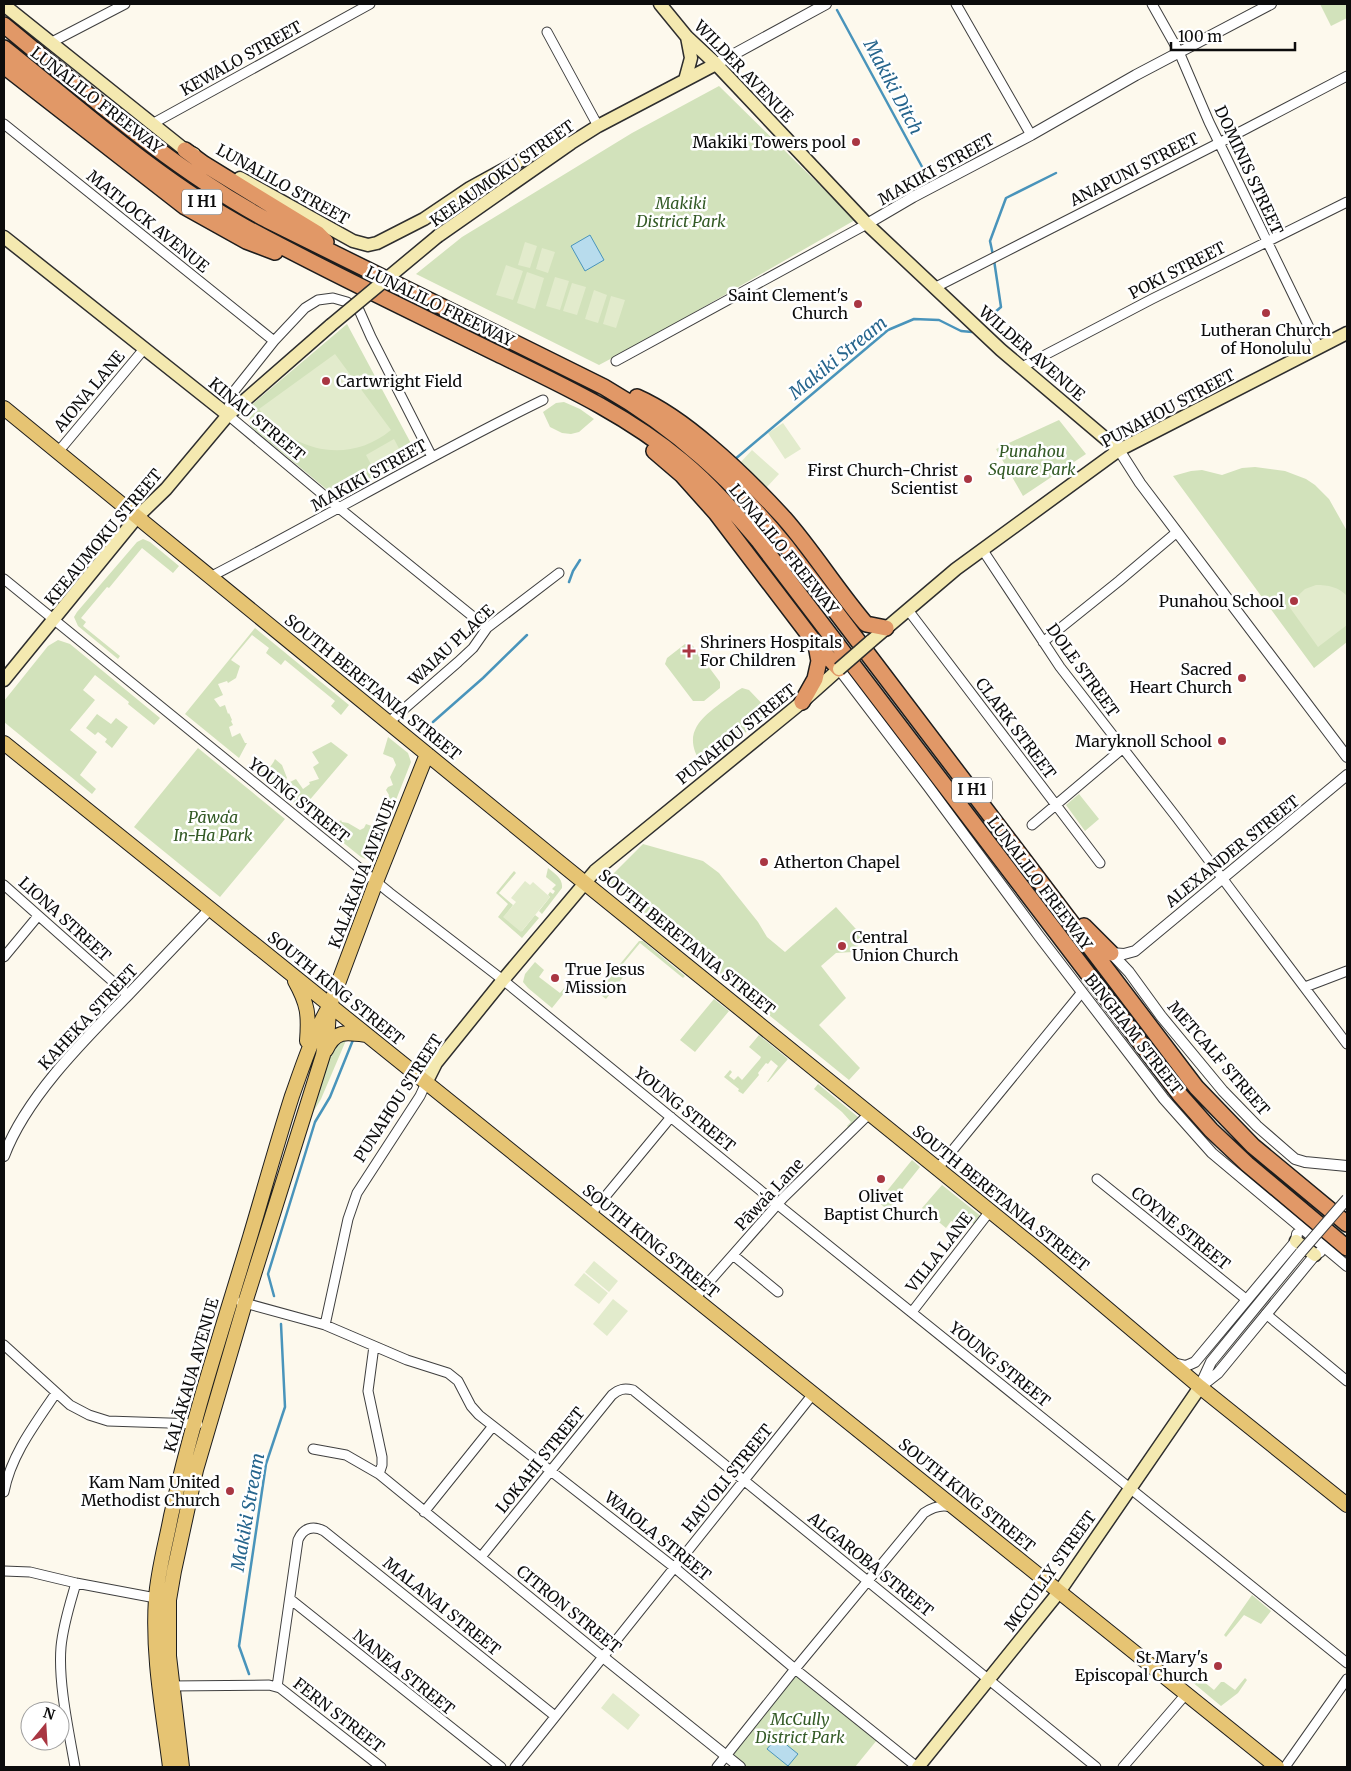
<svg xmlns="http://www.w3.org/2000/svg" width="1351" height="1771" font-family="Merriweather,serif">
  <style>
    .green { fill: #d2e2bb }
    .pitch { fill: #e2ebcc }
    .water { fill: #b8dced; stroke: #4994bb }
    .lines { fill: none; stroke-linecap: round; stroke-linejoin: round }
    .stream { stroke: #4994bb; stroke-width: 2.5 }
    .minor-casing { stroke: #3f3f3f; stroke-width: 11 }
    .tertiary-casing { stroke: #3f3f3f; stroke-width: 12 }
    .secondary-casing { stroke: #2e2e2e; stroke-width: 15 }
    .primary-casing { stroke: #1d1d1d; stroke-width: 16 }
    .motorway-casing { stroke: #1d1d1d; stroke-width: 18 }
    .minor { stroke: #fff; stroke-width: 9 }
    .tertiary { stroke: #fff; stroke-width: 10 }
    .secondary { stroke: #f4e9b0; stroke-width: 12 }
    .primary { stroke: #e6c473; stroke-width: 14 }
    .motorway { stroke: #e19867; stroke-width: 15 }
    .tertiary-bridge-casing { stroke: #3f3f3f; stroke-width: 12; stroke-linecap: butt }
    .secondary-bridge-casing { stroke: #2e2e2e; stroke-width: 15; stroke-linecap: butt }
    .tertiary-bridge { stroke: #fff; stroke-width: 10 }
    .secondary-bridge { stroke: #f4e9b0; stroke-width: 12 }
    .poi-dot { fill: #a93642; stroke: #fff; stroke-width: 2 }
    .labels { text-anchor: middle; stroke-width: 5; stroke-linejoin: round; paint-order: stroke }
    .shield { fill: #fff; stroke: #555; stroke-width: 1 }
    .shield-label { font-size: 15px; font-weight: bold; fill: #0c0c0c }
    .street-label { font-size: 16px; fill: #0c0c0c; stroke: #fff }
    .poi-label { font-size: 16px; fill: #0c0c0c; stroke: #fff; text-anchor: end }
    .park-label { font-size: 16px; font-style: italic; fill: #335a25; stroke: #fff }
    .water-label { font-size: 18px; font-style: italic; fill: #26658d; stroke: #fff }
  </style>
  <rect width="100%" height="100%" fill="#fdf9ed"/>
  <path class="green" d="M1320,4H1347V18L1331,26Z
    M719,86L855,220L648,339L599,365L416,274L462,237L632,133Z
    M347,324L414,449L415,457L337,498L250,426L249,407Z
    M564,402L580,409L594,419L579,432L571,434L562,433L550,427L543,412L556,403Z
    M1059,420L1086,454L1023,496L996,449Z
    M1255,467L1285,471L1306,479L1315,485L1329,499L1347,531V642L1314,668L1173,476L1191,471L1202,470L1222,475L1242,468Z
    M143,539L150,542L179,566L173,573L142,548L109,588L107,587L81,618L86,622L83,626L120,656L118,659L78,626L74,617L77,612L137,542Z
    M255,628L349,705L341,715L331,706L335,701L285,660L281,665L266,653L269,648L252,635L231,660L240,666L236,678L228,683L227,681L218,684L223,695L214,699L220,707L225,705L228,714L229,713L232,720L231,721L233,725L229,727L232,737L240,733L245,743H247L239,758L185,714Z
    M58,640L70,644L160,718L154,725L128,704L129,702L95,675L83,690L95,700L70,730L97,752L80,775L96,789L92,794L4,722V701L48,646Z
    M685,644H691L693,646L720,682V688L704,701H693L665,664L667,658Z
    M742,688L749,690L770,712L704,767C675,729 709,713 737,691Z
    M97,714L111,724L116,718L128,727L112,748L105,742L107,739L98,732L95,735L86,728Z
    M388,737L408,753L411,762L375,853C371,860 367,860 361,857L320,824L327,816L337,824L341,820L342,822L348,823L360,830L364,828L366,824L380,829L390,802L387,801L389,795L386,790L388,787L393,785L390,777L396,765L393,758L383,754Z
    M331,742L348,755L302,809L254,771C265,773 271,768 275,759L282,765L287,778L286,779L288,783L296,779L303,789L310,784L309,782L319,779L313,767L319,763L312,752Z
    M198,748L285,819L220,897L134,827Z
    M1079,794L1099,819L1085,831L1066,805Z
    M643,844L703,861L719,873L758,922L767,937L785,952L836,907L864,938L853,952L836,953L821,966L846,998L819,1025L860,1068L849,1080L605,882Z
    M548,868C555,874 563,878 562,888L542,914L539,911L550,897L548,895L550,892L553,894L555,891L552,889L556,885L546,877Z
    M514,871L516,873L499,893L513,905L504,917L522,931L535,915L539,918L522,938L498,917L508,904L496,893Z
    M639,941H643L685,976L683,978L640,943L621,966L627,972L606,999L597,992Z
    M535,962L544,970L539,977L560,993L571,980L573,982L552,1008L528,988L523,982L525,974Z
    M714,999L729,1011L695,1052L680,1040Z
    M759,1035L788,1059L768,1082H767L778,1066L771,1060L768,1064L766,1063L758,1073L759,1075L743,1094L738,1091L739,1089L724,1077L730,1070L732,1072L729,1076L734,1080L738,1076L742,1080L760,1059L761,1057L749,1047Z
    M347,1038L321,1099L305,1126L319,1082L334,1045Z
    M818,1084L858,1117L857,1120L823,1152L848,1127L847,1126L851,1122L842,1112L814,1089Z
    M912,1160L920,1167L900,1192L902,1193L888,1210L878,1202Z
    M942,1185L982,1217L975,1225L961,1214L953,1222L951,1221L946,1228L922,1208Z
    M1252,1595L1271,1611L1261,1624L1244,1615L1226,1637L1224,1635Z
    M1201,1669L1203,1671L1198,1677L1214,1690L1221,1682H1224L1235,1690L1245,1678L1247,1680L1238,1693L1221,1706L1191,1681Z
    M794,1674L877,1740L855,1767H744L729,1755Z"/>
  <path class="pitch" d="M525,242L537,246L530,268L518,265Z
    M542,248L555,252L548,273L536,269Z
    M506,265L523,271L513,300L496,295Z
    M527,272L544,278L535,309L517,303Z
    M555,277L569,281L560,310L546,306Z
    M572,283L586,287L577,315L563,311Z
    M594,290L607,295L598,323L585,319Z
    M611,296L625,300L616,328L603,324Z
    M335,354L391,430C347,466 292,451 259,409Z
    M783,423L801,449L785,459L768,433Z
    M394,439L403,456L375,472L366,455Z
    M752,450L779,474L766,488L739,464Z
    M1316,585C1328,585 1339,587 1347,596V625L1318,647L1288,605L1305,589Z
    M525,881L530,885L533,882L550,897L521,932L503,917L516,902L511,898Z
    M594,1261L618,1281L609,1292L585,1272Z
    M584,1273L608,1293L599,1304L574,1285Z
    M613,1299L628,1311L607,1336L593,1324Z
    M613,1693L640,1715L628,1730L601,1708Z"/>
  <path class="water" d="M590,235L604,260L585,271L571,246Z
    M777,1737L798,1754L788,1766L767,1749Z"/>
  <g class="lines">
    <path class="stream" d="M837,10L927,176
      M993,255L990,241L1006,198L1056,173
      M987,319L1001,307L994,260
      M734,460L888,330L914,319L939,320L961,331L972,332
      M569,582L573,571L580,560
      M433,722L483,678L527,635
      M274,1296L268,1274L315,1122L330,1097L353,1040
      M249,1674L239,1646L266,1464L285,1407L281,1324"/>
    <defs>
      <path id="minor" d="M956,4L1031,135
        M1152,4L1179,52L1209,122L1319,348
        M547,32L598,126
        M52,42L125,4
        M4,124L274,341
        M152,124L370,4
        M934,288L1219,143L1347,76
        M616,361L867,224
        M1022,367L1152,299L1347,202
        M58,452L144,349
        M432,457L371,337L359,310L347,302L333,298L318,300L305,308L274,341L231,395L228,415L339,508L487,628
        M982,549L1060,667L1177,818L1347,1044
        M210,577C322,519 430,455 543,400
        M4,579L390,893L503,980L777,1204L1347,1663
        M908,610L1100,863
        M1043,642L1119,581L1177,532
        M389,722L458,662L473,648L487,628L559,573
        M1032,825L1122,749
        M4,885L128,995
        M4,957L38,916
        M1305,987L1347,971
        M938,1168L1082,992
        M1097,1179L1247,1300
        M590,1215L671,1117
        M733,1255L778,1292
        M694,1299L783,1198L870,1113
        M241,1302L325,1325L407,1360L448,1373L458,1381L471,1406L479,1415L675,1568L795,1669L917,1767
        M912,1312L990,1211
        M1266,1314L1347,1381
        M325,1325L348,1219L357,1193L420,1096L426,1083
        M4,1345L70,1405L89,1415L108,1421L198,1424
        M374,1346L368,1391L382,1457V1465L379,1474
        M313,1449L346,1455L379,1474L603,1657
        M4,1492C11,1455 35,1424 56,1393
        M424,1512L493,1426
        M481,1557L612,1395C619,1389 624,1388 633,1390L1096,1767
        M4,1571L30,1572L76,1583L161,1599
        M290,1599L501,1767
        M169,1686L269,1685L280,1688L381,1767
        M277,1687L298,1540C303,1528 313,1525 324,1531L555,1716
        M75,1767C69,1732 58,1683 61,1647C63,1625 70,1604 76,1583
        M515,1767L813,1394
        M717,1767L795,1669L924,1513C933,1507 941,1504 951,1507
        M1123,1767L1186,1694
        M1285,1767L1347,1679"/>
      <path id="tertiary" d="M716,64L826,4
        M867,224L913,197L1031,135L1136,75L1271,4
        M1119,450L1140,483L1347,757
        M839,669L928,786L1039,936L1164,1099L1212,1153L1347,1266
        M1111,953L1129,972L1161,1016L1223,1091L1257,1126L1295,1159L1305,1162L1347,1166
        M1111,953L1124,954L1135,951L1347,775
        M4,1156C26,1097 85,1039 129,994C156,966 183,937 210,909
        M1173,1363L1186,1366L1195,1362L1296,1241L1297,1234
        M1200,1386L1211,1362L1301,1252
        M1200,1387L1218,1373L1315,1255L1320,1252
        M603,1657L740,1767"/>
      <path id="secondary" d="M660,4L687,37L716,64L867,224L1001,350L1119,450
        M4,5L185,150L194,154
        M685,80L691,58L687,37
        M240,178L353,241L368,245L377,243L424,219L470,188L550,144L571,143
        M438,236L571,143L598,126L716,64
        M4,237L228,415
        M870,642L956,569L1119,450L1347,333
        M4,680L137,517L166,489L228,415L331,325
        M426,1083L436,1063L503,980L595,871L802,702L839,669
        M1296,1241L1315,1255
        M918,1767L1059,1592L1200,1387"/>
      <path id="primary" d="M4,408L554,858L1038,1250L1200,1387L1347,1505
        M4,743L1277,1767
        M295,981C308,1004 309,1015 307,1041
        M326,1050C335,1030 346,1032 366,1035
        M170,1767C163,1711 152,1655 156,1598C158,1570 166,1543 171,1516C192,1421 222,1330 250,1237C264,1190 277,1143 292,1096C303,1065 313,1034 330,1005L376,882L427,754
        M182,1767L169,1656V1600L174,1571L196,1470L245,1303L323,1055L328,1027L329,1008"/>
      <path id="motorway" d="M4,25C88,94 171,168 267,220L604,387C677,429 733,481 786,546L1196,1087L1253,1146L1347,1224
        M4,48C82,110 157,179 245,227C328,272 413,312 498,354C562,385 627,415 682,461C711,485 734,512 758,540L1180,1095L1211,1130L1247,1164L1347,1248
        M4,66L185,207L246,241L275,252
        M185,150L204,164L318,234L326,242
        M637,397C664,409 688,427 710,446C736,468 761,493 784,518C813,551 837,590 866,624L886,628
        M654,451L682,475L716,513L815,643L839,669
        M802,702L815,679L819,661L816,645
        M1084,926L1111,953"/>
    </defs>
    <use href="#minor" class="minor-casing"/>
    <use href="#tertiary" class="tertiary-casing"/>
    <use href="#secondary" class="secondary-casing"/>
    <use href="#primary" class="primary-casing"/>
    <use href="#motorway" class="motorway-casing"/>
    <use href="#minor" class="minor"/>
    <use href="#tertiary" class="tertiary"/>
    <use href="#secondary" class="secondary"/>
    <use href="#primary" class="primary"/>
    <use href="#motorway" class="motorway"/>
    <defs>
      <path id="tertiary-bridge" d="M1301,1252L1347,1199"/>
      <path id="secondary-bridge" d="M331,325L438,236
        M839,669L870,642"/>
    </defs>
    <use href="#tertiary-bridge" class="tertiary-bridge-casing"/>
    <use href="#secondary-bridge" class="secondary-bridge-casing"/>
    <use href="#tertiary-bridge" class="tertiary-bridge"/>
    <use href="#secondary-bridge" class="secondary-bridge"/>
  </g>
  <g class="poi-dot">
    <circle cx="856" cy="142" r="5"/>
    <circle cx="858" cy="304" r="5"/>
    <circle cx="1266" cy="313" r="5"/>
    <circle cx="326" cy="381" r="5"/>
    <circle cx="968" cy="479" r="5"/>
    <circle cx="1294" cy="601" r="5"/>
    <path d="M686.5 643.5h5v5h5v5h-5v5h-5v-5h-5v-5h5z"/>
    <circle cx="1242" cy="678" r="5"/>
    <circle cx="1222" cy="741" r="5"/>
    <circle cx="764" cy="862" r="5"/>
    <circle cx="842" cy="946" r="5"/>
    <circle cx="555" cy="978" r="5"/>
    <circle cx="881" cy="1179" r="5"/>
    <circle cx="230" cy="1491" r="5"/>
    <circle cx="1218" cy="1666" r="5"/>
  </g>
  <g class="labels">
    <g class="shield">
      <rect x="182" y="189.5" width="40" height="25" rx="4"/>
      <rect x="952" y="777.5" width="40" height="25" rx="4"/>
    </g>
    <g class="shield-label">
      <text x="202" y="207">I H1</text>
      <text x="972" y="795">I H1</text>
    </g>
    <g class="street-label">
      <text transform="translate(241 58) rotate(-29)" y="6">KEWALO STREET</text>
      <text transform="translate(744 71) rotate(46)" y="6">WILDER AVENUE</text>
      <text transform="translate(97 100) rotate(38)" y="6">LUNALILO FREEWAY</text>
      <text transform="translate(936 169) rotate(-29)" y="6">MAKIKI STREET</text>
      <text transform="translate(1134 169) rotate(-27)" y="6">ANAPUNI STREET</text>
      <text transform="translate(1249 170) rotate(65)" y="6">DOMINIS STREET</text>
      <text transform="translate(502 173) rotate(-35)" y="6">KEEAUMOKU STREET</text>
      <text transform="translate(283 184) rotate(29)" y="6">LUNALILO STREET</text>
      <text transform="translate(148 221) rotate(39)" y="6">MATLOCK AVENUE</text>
      <text transform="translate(1177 270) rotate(-27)" y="6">POKI STREET</text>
      <text transform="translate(440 306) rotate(26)" y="6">LUNALILO FREEWAY</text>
      <text transform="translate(1032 353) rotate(41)" y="6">WILDER AVENUE</text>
      <text transform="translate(89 391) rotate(-50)" y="6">AIONA LANE</text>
      <text transform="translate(1168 408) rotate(-28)" y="6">PUNAHOU STREET</text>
      <text transform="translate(257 419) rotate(40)" y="6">KINAU STREET</text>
      <text transform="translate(369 475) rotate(-29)" y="6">MAKIKI STREET</text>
      <text transform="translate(103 537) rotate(-50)" y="6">KEEAUMOKU STREET</text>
      <text transform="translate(784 549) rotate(51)" y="6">LUNALILO FREEWAY</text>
      <text transform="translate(451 645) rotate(-43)" y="6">WAIAU PLACE</text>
      <text transform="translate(1083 670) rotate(54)" y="6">DOLE STREET</text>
      <text transform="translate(373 687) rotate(39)" y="6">SOUTH BERETANIA STREET</text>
      <text transform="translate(1016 728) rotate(53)" y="6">CLARK STREET</text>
      <text transform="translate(736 734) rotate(-39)" y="6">PUNAHOU STREET</text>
      <text transform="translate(299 800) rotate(39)" y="6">YOUNG STREET</text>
      <text transform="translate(1232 851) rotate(-39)" y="6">ALEXANDER STREET</text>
      <text transform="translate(362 873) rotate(-69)" y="6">KALĀKAUA AVENUE</text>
      <text transform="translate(1040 883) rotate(53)" y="6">LUNALILO FREEWAY</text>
      <text transform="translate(65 919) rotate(42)" y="6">LIONA STREET</text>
      <text transform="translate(687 942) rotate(39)" y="6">SOUTH BERETANIA STREET</text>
      <text transform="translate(336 988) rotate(39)" y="6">SOUTH KING STREET</text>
      <text transform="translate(88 1017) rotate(-47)" y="6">KAHEKA STREET</text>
      <text transform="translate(1134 1034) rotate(52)" y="6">BINGHAM STREET</text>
      <text transform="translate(1219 1058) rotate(49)" y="6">METCALF STREET</text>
      <text transform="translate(398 1098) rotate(-57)" y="6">PUNAHOU STREET</text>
      <text transform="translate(685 1109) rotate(39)" y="6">YOUNG STREET</text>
      <text transform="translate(769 1194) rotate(-47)" y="6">Pāwaʻa Lane</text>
      <text transform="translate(1001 1198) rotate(39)" y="6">SOUTH BERETANIA STREET</text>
      <text transform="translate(1181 1228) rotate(39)" y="6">COYNE STREET</text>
      <text transform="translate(651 1241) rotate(39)" y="6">SOUTH KING STREET</text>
      <text transform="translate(939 1252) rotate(-52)" y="6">VILLA LANE</text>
      <text transform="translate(1000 1364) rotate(39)" y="6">YOUNG STREET</text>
      <text transform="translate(191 1375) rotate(-74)" y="6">KALĀKAUA AVENUE</text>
      <text transform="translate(540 1460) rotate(-51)" y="6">LOKAHI STREET</text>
      <text transform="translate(727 1478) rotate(-51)" y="6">HAU'OLI STREET</text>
      <text transform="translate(967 1495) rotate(39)" y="6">SOUTH KING STREET</text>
      <text transform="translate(658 1536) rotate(39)" y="6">WAIOLA STREET</text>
      <text transform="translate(871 1564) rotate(39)" y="6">ALGAROBA STREET</text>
      <text transform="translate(1050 1571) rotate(-54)" y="6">MCCULLY STREET</text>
      <text transform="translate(442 1606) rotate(39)" y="6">MALANAI STREET</text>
      <text transform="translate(569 1609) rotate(39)" y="6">CITRON STREET</text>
      <text transform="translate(404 1672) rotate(39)" y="6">NANEA STREET</text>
      <text transform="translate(339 1715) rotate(38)" y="6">FERN STREET</text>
    </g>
    <g class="poi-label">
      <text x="846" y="148">Makiki Towers pool</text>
      <text x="848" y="301">Saint Clement's<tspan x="848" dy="18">Church</tspan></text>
      <text x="1266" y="336" text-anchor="middle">Lutheran Church<tspan x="1266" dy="18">of Honolulu</tspan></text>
      <text x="336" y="387" text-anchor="start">Cartwright Field</text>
      <text x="958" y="476">First Church-Christ<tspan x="958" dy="18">Scientist</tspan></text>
      <text x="1284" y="607">Punahou School</text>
      <text x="700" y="648" text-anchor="start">Shriners Hospitals<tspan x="700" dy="18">For Children</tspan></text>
      <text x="1232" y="675">Sacred<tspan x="1232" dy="18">Heart Church</tspan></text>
      <text x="1212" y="747">Maryknoll School</text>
      <text x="774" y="868" text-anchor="start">Atherton Chapel</text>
      <text x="852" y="943" text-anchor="start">Central<tspan x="852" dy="18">Union Church</tspan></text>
      <text x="565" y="975" text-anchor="start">True Jesus<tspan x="565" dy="18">Mission</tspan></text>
      <text x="881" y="1202" text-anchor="middle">Olivet<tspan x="881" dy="18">Baptist Church</tspan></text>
      <text x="220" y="1488">Kam Nam United<tspan x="220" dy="18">Methodist Church</tspan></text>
      <text x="1208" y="1663">St Mary's<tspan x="1208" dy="18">Episcopal Church</tspan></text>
    </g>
    <g class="park-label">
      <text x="681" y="209">Makiki<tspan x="681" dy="18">District Park</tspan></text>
      <text x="1032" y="457">Punahou<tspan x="1032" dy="18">Square Park</tspan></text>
      <text x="213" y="823">Pāwaʻa<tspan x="213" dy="18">In-Ha Park</tspan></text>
      <text x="800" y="1725">McCully<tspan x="800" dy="18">District Park</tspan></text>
    </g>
    <g class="water-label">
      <text transform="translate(893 87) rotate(62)" y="6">Makiki Ditch</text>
      <text transform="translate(838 358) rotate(-39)" y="6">Makiki Stream</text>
      <text transform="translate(248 1512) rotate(-80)" y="6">Makiki Stream</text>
    </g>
  </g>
  <rect width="1351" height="1771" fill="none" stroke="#0c0c0c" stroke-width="10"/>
  <g transform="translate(45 1726) rotate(18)"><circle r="24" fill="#ffffff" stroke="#9e9e9e"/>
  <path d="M0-4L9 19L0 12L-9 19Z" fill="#a93642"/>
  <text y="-8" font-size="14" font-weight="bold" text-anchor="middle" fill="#0c0c0c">N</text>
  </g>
  <path d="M1171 42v8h124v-8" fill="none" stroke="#0c0c0c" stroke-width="2.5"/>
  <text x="1178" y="42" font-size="15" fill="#0c0c0c" stroke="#ffffff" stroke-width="4" paint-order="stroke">100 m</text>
</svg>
